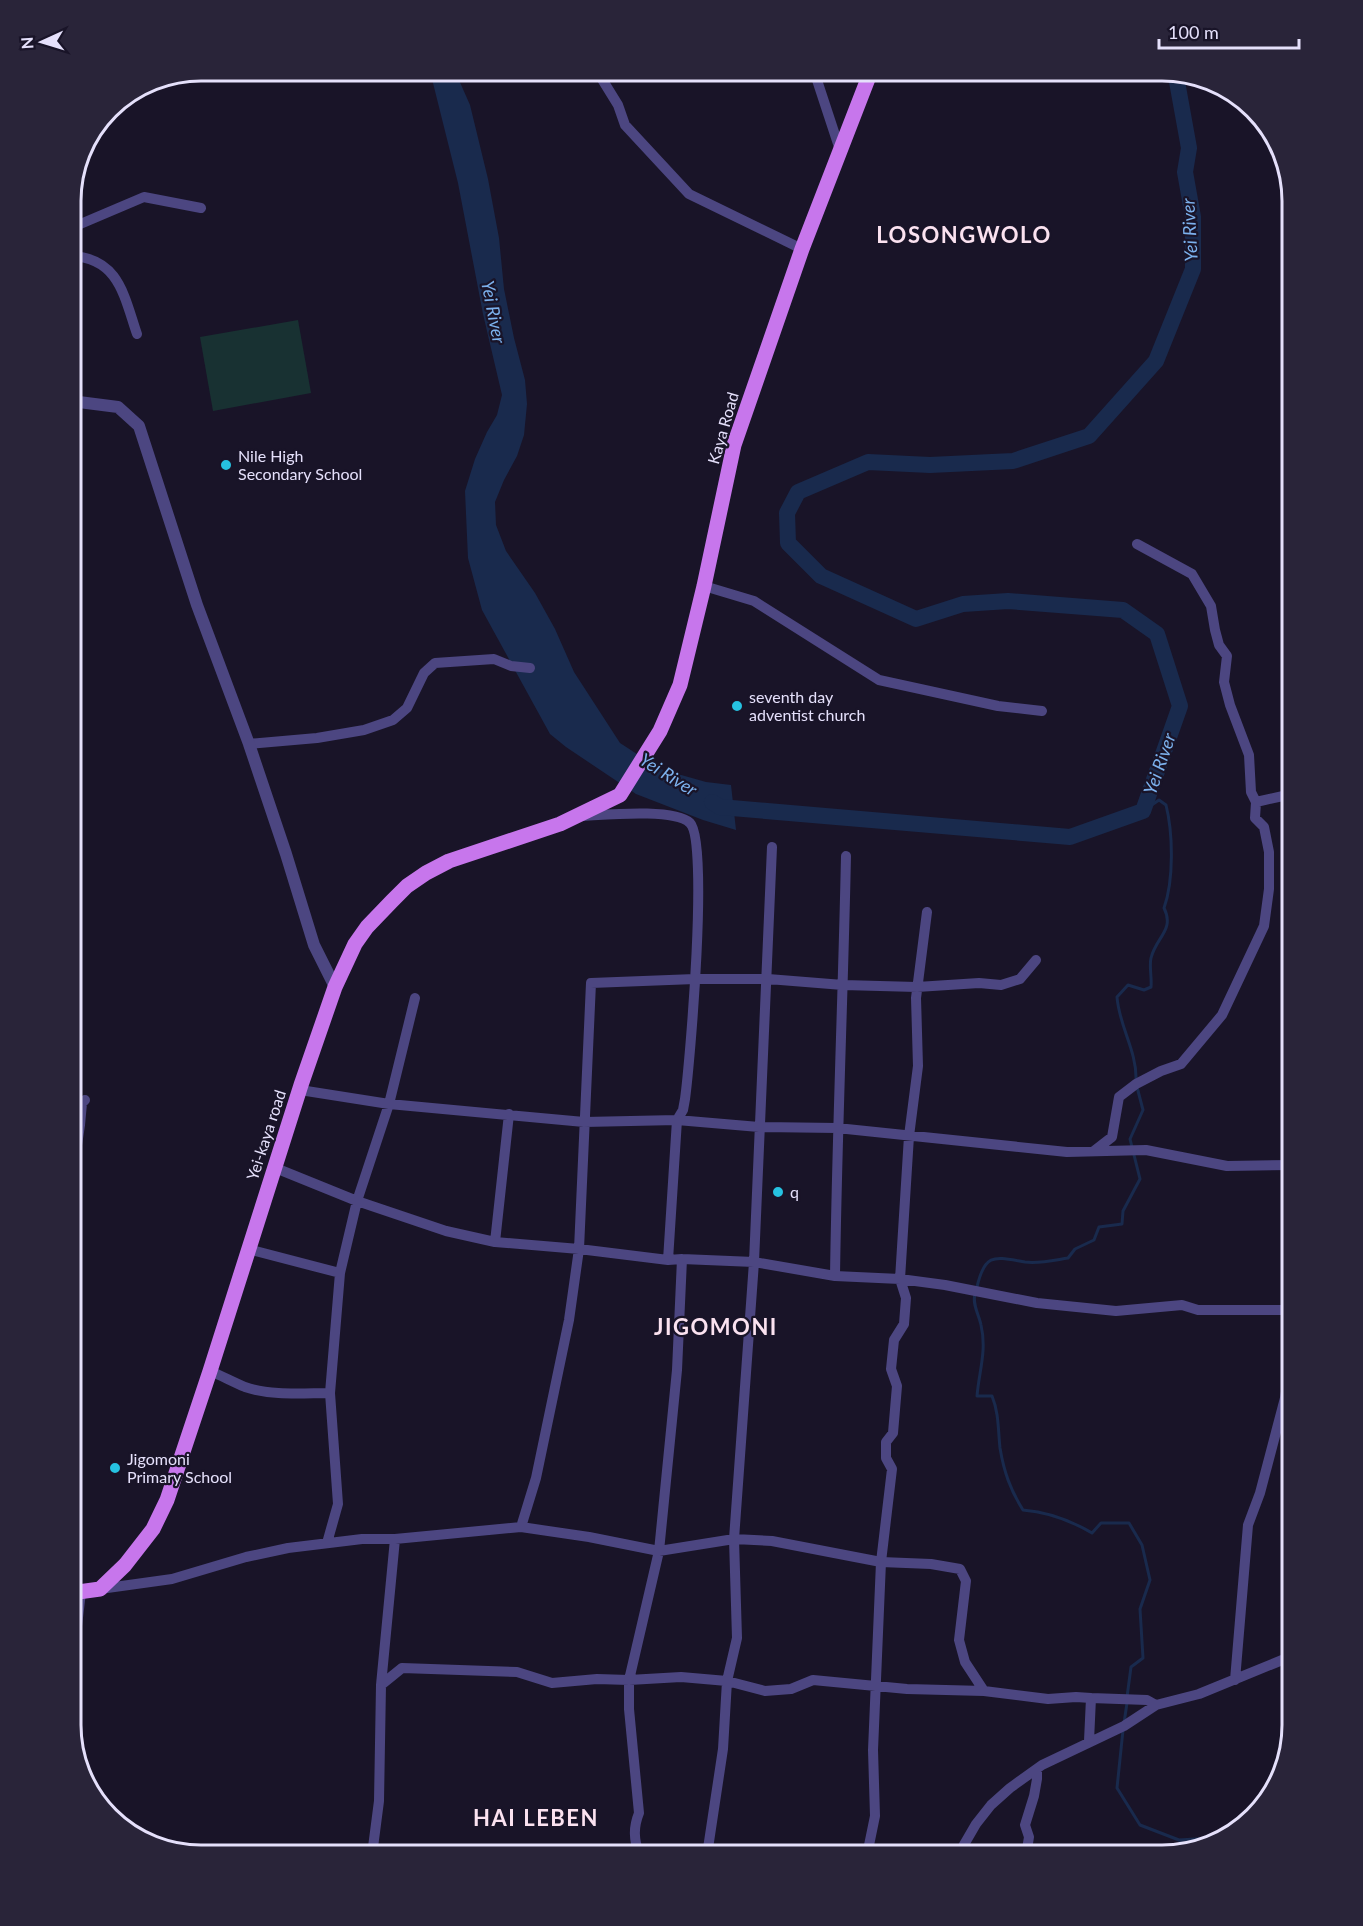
<svg xmlns="http://www.w3.org/2000/svg" width="1363" height="1926" font-family="Lato,sans-serif">
  <style>
    .green { fill: #183132 }
    .water { fill: #192a4d }
    .lines { fill: none; stroke-linecap: round; stroke-linejoin: round }
    .stream { stroke: #192a4d; stroke-width: 3 }
    .river { stroke: #192a4d; stroke-width: 16 }
    .minor { stroke: #4c4681; stroke-width: 10 }
    .tertiary { stroke: #4c4681; stroke-width: 12 }
    .primary { stroke: #c776ec; stroke-width: 15 }
    .poi-dot { fill: #26c2e1; stroke: #191428; stroke-width: 2 }
    .labels { text-anchor: middle; stroke-width: 4.5; stroke-linejoin: round; paint-order: stroke }
    .street-label { font-size: 16px; fill: #e5e0fb; stroke: #191428 }
    .poi-label { font-size: 16px; fill: #e5e0fb; stroke: #191428; text-anchor: start }
    .water-label { font-size: 18px; font-style: italic; fill: #7cb1ed; stroke: #191428 }
    .district-label { font-size: 22px; font-weight: bold; letter-spacing: 1.5px; fill: #fbe2f0; stroke: #191428 }
    .rim { fill: none; stroke: #e5e0fb; stroke-width: 3 }
  </style>
  <rect width="100%" height="100%" fill="#191428"/>
  <path class="green" d="M298,320L311,393L213,411L200,337Z"/>
  <path class="water" d="M430,71H455L470,105L488,179L499,238L504,289L514,338L525,380L527,404L524,435L517,456L504,480L495,502L496,525L506,551L535,593L555,629L574,672L620,743L660,769L706,782L731,785L736,830L703,820L636,794L566,747L550,734L482,610L468,558L465,491L475,459L487,432L497,415L502,395L483,314L458,183Z"/>
  <g class="lines">
    <path class="stream" d="M1136,1080C1137,1051 1119,1026 1117,997L1128,985L1144,990L1151,987C1152,978 1149,966 1151,958C1156,937 1175,930 1164,908C1174,880 1173,833 1166,805L1159,800L1143,811
      M977,1287C985,1252 995,1257 1025,1262C1039,1264 1055,1260 1068,1258L1075,1249L1094,1240L1099,1227L1122,1224L1123,1211L1140,1179L1130,1139L1143,1110L1137,1087
      M975,1294C972,1304 979,1315 981,1325C987,1351 979,1371 977,1396H992C999,1413 998,1430 1000,1448C1004,1472 1010,1489 1023,1510C1048,1512 1070,1520 1092,1533L1101,1523H1129L1142,1545L1150,1580L1140,1609L1143,1658L1131,1667L1127,1697
      M1124,1723L1127,1703
      M1123,1730L1117,1788L1140,1825L1179,1840L1189,1848
      M1179,1840L1228,1837"/>
    <path class="river" d="M712,802L720,807L1070,837L1143,811L1180,706L1157,634L1123,610L1008,601L963,604L916,619L821,576L788,543L787,513L798,492L868,462L930,465L1013,461L1089,436L1156,361L1193,269V217L1185,172L1189,148L1176,76L1178,73"/>
    <path class="minor" d="M597,71L618,105L625,125L689,194L802,249
      M814,71L840,150
      M71,228L144,197L201,208
      M71,256C119,258 124,296 137,334
      M1137,544L1192,574L1211,606L1215,630L1219,645L1227,656L1224,682L1230,705L1249,755L1251,792L1256,802
      M704,586L754,601L879,680L998,706L1042,711
      M249,744L317,738L364,730L393,720L407,708L424,673L435,663L494,659L511,666L530,668
      M582,816C604,815 674,808 690,823C709,841 690,1062 685,1099L683,1110L677,1120L668,1260
      M300,1090L389,1104L584,1122L677,1120L759,1127L837,1128L1067,1152L1146,1150L1227,1166L1292,1165
      M1094,1151L1112,1137L1119,1097L1136,1084L1161,1071L1181,1064L1222,1015L1264,926L1269,889V852L1264,827L1255,818L1256,802L1292,794
      M273,1167L357,1201L446,1231L495,1242L579,1249L668,1260L682,1259L754,1262L835,1276L900,1279L945,1285L1037,1303L1116,1311L1182,1305L1198,1310H1292
      M71,1185L80,1125L82,1103L85,1100
      M495,1242L509,1114
      M248,1249L340,1273
      M835,1276C837,1136 843,996 846,856
      M210,1371C222,1376 233,1382 245,1387C271,1396 303,1393 330,1393
      M521,1527L536,1478L569,1320L579,1249L591,983L695,979H768L843,985L917,987L979,983L1001,985L1020,979L1036,960
      M327,1543L338,1504L330,1393L340,1273L357,1201L389,1104L415,998
      M100,1589L172,1579L246,1557L288,1548L362,1539H395L521,1527L589,1537L659,1551L734,1539L772,1541L881,1562L931,1564L960,1569L966,1581L959,1640L965,1662L984,1691
      M71,1677L81,1592
      M1235,1680L1248,1525L1260,1493L1285,1398L1292,1354
      M381,1685L402,1668L517,1672L552,1683L597,1679L629,1680L681,1677L727,1681L765,1691L791,1689L813,1680L907,1689L984,1691L1048,1699L1076,1697L1091,1698L1089,1741
      M1091,1698L1147,1700L1156,1705
      M372,1855L379,1801L381,1685L395,1539
      M639,1855C634,1839 633,1828 639,1813L629,1709V1680L659,1551L677,1370L682,1259
      M707,1855L723,1749L727,1681L737,1638L734,1539L754,1262L772,847
      M867,1855L875,1816L873,1750L881,1562L892,1469L886,1458V1442L893,1433L897,1386L891,1369L894,1340L904,1324L906,1298L900,1279L909,1136L918,1066L916,998L927,912
      M958,1855L976,1824L991,1805L1010,1788L1042,1765L1124,1726L1156,1705L1199,1694L1292,1656
      M1026,1855L1029,1837L1025,1825L1034,1796L1037,1779V1769"/>
    <path class="tertiary" d="M71,401L118,407L139,426L197,605L249,744L286,854L314,945L335,987"/>
    <path class="primary" d="M71,1593L100,1589L125,1565L153,1529L167,1500L210,1371L301,1085L335,987L355,944L367,927L392,901L407,886L426,873L449,861L560,824L620,795L660,731L680,685L704,586L734,445L802,249L871,71"/>
  </g>
  <g class="poi-dot">
    <circle cx="226" cy="465" r="6"/>
    <circle cx="737" cy="706" r="6"/>
    <circle cx="778" cy="1192" r="6"/>
    <circle cx="115" cy="1468" r="6"/>
  </g>
  <g class="labels">
    <g class="street-label">
      <text transform="translate(723 428) rotate(-74)" y="6">Kaya Road</text>
      <text transform="translate(266 1135) rotate(-72)" y="6">Yei-kaya road</text>
    </g>
    <g class="poi-label">
      <text x="238" y="462">Nile High<tspan x="238" dy="18">Secondary School</tspan></text>
      <text x="749" y="703">seventh day<tspan x="749" dy="18">adventist church</tspan></text>
      <text x="790" y="1198">q</text>
      <text x="127" y="1465">Jigomoni<tspan x="127" dy="18">Primary School</tspan></text>
    </g>
    <g class="water-label">
      <text transform="translate(1190 230) rotate(-93)" y="6">Yei River</text>
      <text transform="translate(493 312) rotate(79)" y="6">Yei River</text>
      <text transform="translate(1160 764) rotate(-71)" y="6">Yei River</text>
      <text transform="translate(668 775) rotate(32)" y="6">Yei River</text>
    </g>
    <g class="district-label">
      <text x="964" y="243">LOSONGWOLO</text>
      <text x="716" y="1335">JIGOMONI</text>
      <text x="536" y="1826">HAI LEBEN</text>
    </g>
  </g>
  <path d="M0 0H1363V1926H0ZM201 81H1162A120 120 0 0 1 1282 201V1725A120 120 0 0 1 1162 1845H201A120 120 0 0 1 81 1725V201A120 120 0 0 1 201 81Z" fill="#292439" fill-rule="evenodd"/>
  <path class="rim" d="M201 81H1162A120 120 0 0 1 1282 201V1725A120 120 0 0 1 1162 1845H201A120 120 0 0 1 81 1725V201A120 120 0 0 1 201 81Z"/>
  <g transform="translate(42 42) rotate(266)" stroke="#191428" stroke-width="4.5" paint-order="stroke">
  <path d="M0-4.5L10 22L0 15L-10 22Z" fill="#e5e0fb"/>
  <text y="-9" font-size="16" font-weight="bold" text-anchor="middle" fill="#e5e0fb">N</text>
  </g>
  <path d="M1159 39v9h140v-9" fill="none" stroke="#e5e0fb" stroke-width="3"/>
  <text x="1168" y="39" font-size="18" fill="#e5e0fb" stroke="#191428" stroke-width="4.5" paint-order="stroke">100 m</text>
</svg>
